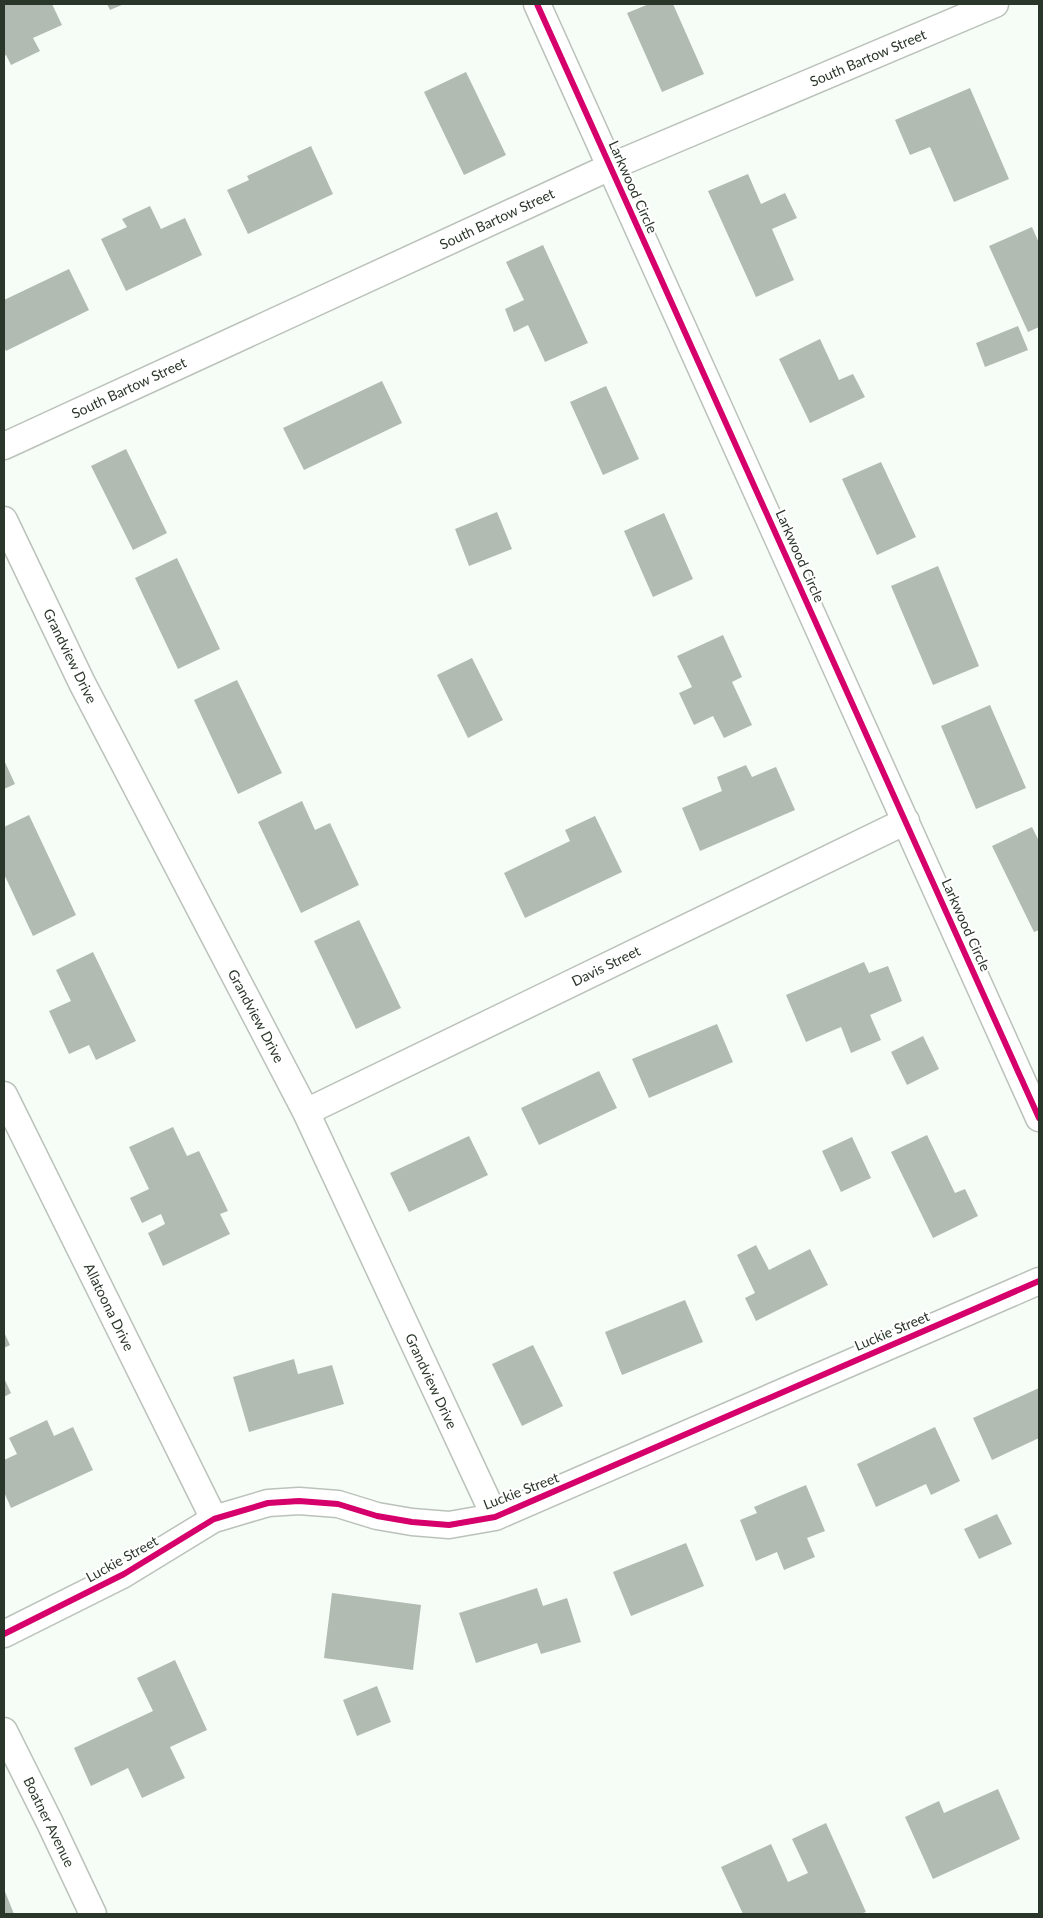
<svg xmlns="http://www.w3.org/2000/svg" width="1043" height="1918" font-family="Lato,sans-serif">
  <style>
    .building { fill: #b2bbb2 }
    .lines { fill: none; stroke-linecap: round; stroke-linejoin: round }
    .street-casing { stroke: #bac2ba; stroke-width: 29 }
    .street { stroke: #fefffe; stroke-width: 26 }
    .cycleway-casing { stroke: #fff; stroke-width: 9 }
    .cycleway { stroke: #d6006c; stroke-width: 6 }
    .labels { text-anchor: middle; stroke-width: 4.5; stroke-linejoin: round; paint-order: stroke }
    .street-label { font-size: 14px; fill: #2b362a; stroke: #fff }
  </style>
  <rect width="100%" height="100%" fill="#f6fcf6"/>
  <path class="building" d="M4,4H52L62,25L33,38L40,51L11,65L6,55L4,56Z
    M107,4H124L110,10Z
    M649,4H673L704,74L662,92L627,13Z
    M466,72L506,155L464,175L424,92Z
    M970,88L1009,179L954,202L930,147L910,155L895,120Z
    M311,146L333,194L248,234L227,190L249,180L247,176Z
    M748,174L761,204L785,193L797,218L772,229L794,280L756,297L708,191Z
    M150,206L161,229L185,218L202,255L126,291L101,239L127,227L122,219Z
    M1032,227L1039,243V327L1028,332L989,246Z
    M543,245L588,343L545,362L528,325L514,332L505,309L524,300L506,262Z
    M69,269L89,310L6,351L4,347V300Z
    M1018,326L1028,350L985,367L976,343Z
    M820,339L839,380L853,374L865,397L810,423L779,359Z
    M382,381L402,423L304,470L283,428Z
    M606,386L639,459L603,475L570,402Z
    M126,449L167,533L133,550L91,466Z
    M881,462L916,537L877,555L842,479Z
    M497,512L512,549L469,566L455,529Z
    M664,513L693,579L653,597L624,531Z
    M177,558L220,649L178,669L135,578Z
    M938,566L979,666L933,685L891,586Z
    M723,635L742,677L732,682L752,725L724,738L713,716L694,725L679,693L692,687L677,656Z
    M472,658L503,720L468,738L437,675Z
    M237,680L282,773L238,794L194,700Z
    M990,705L1026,788L976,809L941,726Z
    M4,760L15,784L4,789Z
    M746,765L752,777L776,767L795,810L700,851L682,808L722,791L717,777Z
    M302,801L315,830L330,823L359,885L301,913L258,822Z
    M29,815L76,915L33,936L4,874V827Z
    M595,816L622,872L525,918L504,873L570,841L565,830Z
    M1032,827L1039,841V930L1034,932L992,846Z
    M359,920L401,1008L356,1029L314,941Z
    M93,952L136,1041L96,1060L89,1045L69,1054L49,1011L71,1001L56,970Z
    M864,962L869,973L888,966L902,1001L870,1015L881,1040L851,1053L841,1027L806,1042L786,995Z
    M717,1024L733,1062L649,1098L632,1059Z
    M923,1036L939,1069L907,1085L891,1052Z
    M599,1071L617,1108L539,1145L521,1108Z
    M173,1127L187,1156L199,1151L228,1211L220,1214L230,1234L163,1266L148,1233L165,1224L161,1214L142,1223L130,1198L149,1189L129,1147Z
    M927,1135L955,1193L965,1189L978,1216L933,1238L891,1152Z
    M469,1136L488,1175L409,1212L390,1173Z
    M852,1137L871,1178L841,1192L822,1151Z
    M756,1245L769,1270L810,1249L828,1285L756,1321L745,1298L755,1293L737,1255Z
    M685,1300L703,1342L622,1375L605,1332Z
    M4,1332L10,1345L4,1348Z
    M533,1345L563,1406L522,1426L492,1364Z
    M294,1359L298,1374L332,1365L344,1404L249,1432L233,1377Z
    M4,1378L11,1393L4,1397Z
    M1039,1388V1438L992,1460L973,1418Z
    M47,1420L54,1436L73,1427L93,1470L11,1508L4,1492V1460L17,1454L9,1438Z
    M935,1427L960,1481L931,1495L926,1484L876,1507L857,1464Z
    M806,1485L825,1531L807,1538L815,1557L784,1570L777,1552L756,1561L740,1520L757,1513L754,1507Z
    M997,1514L1012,1544L979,1559L964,1529Z
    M686,1543L704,1586L631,1616L613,1572Z
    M537,1588L543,1606L567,1598L581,1642L541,1654L537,1643L476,1663L459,1613Z
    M332,1593L421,1605L413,1670L324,1658Z
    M175,1660L207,1730L170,1747L185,1778L142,1798L128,1768L91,1786L74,1748L153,1711L137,1678Z
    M377,1686L391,1722L357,1736L343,1700Z
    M998,1789L1020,1839L933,1879L905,1817L939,1801L944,1813Z
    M826,1823L866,1912L860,1914H743L721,1867L771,1844L788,1882L808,1873L792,1839Z
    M4,1889L14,1914H4Z"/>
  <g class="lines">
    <defs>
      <path id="street" d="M537,4L1039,1118
        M4,446L610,167L995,4
        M4,520L82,683L306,1112L495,1517
        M4,1095L214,1519
        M306,1112L906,821
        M4,1634L124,1574L214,1519L268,1503L299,1501L338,1504L377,1516L412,1522L449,1525L495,1517L1039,1281
        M4,1731L50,1823L93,1914"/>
    </defs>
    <use href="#street" class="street-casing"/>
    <use href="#street" class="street"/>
    <defs>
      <path id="cycleway" d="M537,4L1039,1118
        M4,1634L124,1574L214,1519L268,1503L299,1501L338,1504L377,1516L412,1522L449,1525L495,1517L1039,1281"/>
    </defs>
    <use href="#cycleway" class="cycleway-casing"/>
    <use href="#cycleway" class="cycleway"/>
  </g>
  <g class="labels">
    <g class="street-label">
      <text transform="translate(868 58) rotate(-23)" y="5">South Bartow Street</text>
      <text transform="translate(633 187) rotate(66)" y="5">Larkwood Circle</text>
      <text transform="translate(497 219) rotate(-25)" y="5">South Bartow Street</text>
      <text transform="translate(129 388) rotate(-25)" y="5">South Bartow Street</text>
      <text transform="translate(800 556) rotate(66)" y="5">Larkwood Circle</text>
      <text transform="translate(70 656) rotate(64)" y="5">Grandview Drive</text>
      <text transform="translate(966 925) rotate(66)" y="5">Larkwood Circle</text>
      <text transform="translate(606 966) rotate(-26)" y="5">Davis Street</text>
      <text transform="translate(256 1016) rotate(62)" y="5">Grandview Drive</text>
      <text transform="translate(109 1307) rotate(64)" y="5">Allatoona Drive</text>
      <text transform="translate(892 1331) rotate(-23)" y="5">Luckie Street</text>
      <text transform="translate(431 1381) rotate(65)" y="5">Grandview Drive</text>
      <text transform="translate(521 1491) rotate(-21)" y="5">Luckie Street</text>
      <text transform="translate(122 1559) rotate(-29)" y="5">Luckie Street</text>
      <text transform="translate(49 1822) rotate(64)" y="5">Boatner Avenue</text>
    </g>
  </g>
  <rect width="1043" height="1918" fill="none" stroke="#2b362a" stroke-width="10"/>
</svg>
